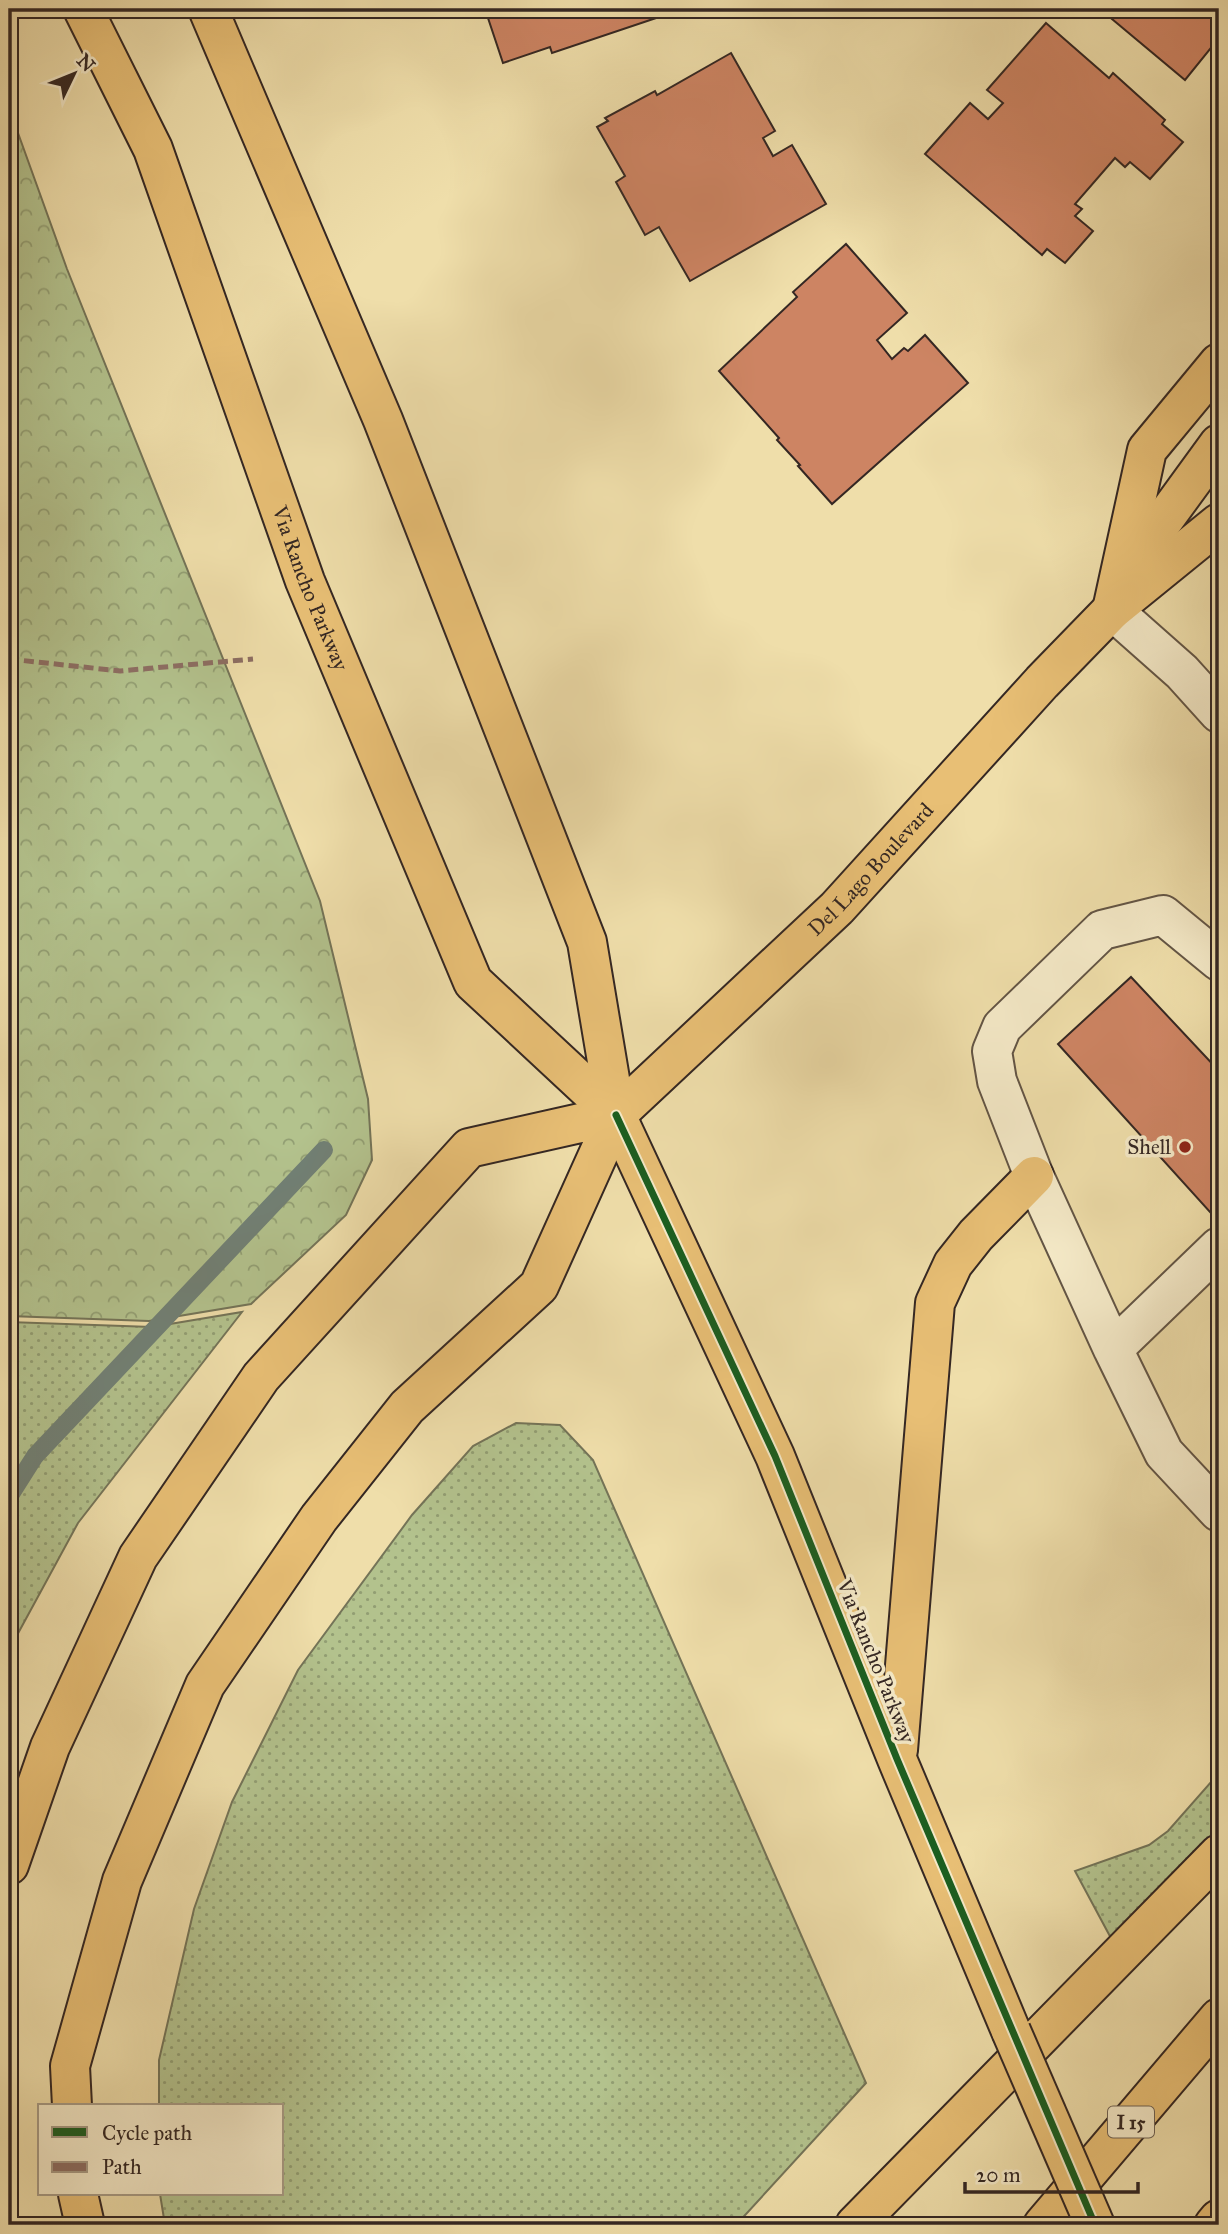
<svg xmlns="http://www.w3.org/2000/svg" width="1228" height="2234" font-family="'IM FELL Great Primer',serif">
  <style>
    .grass { fill: url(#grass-dots); stroke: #747458; stroke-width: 2 }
    .forest { fill: url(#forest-crowns); stroke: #747458; stroke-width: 2 }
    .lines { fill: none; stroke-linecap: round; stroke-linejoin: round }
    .stream { stroke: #718075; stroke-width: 18 }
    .building { fill: #cd8463; stroke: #342723; stroke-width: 2 }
    .minor-casing { stroke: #635545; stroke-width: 42 }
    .major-casing { stroke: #342723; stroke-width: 42 }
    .highway-casing { stroke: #342723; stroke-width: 42 }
    .minor { stroke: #f5eac8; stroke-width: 38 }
    .major { stroke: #e8bf75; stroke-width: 38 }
    .highway { stroke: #e8bf75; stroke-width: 38 }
    .major-bridge-casing { stroke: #342723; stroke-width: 42; stroke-linecap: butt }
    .major-bridge { stroke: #e8bf75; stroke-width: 38 }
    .quiet { stroke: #8d6e63; stroke-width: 5; stroke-dasharray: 10 5; stroke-linecap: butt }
    .cycleway-casing { stroke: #f5eac8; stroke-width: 11 }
    .cycleway { stroke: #1b5e20; stroke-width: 7 }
    .poi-dot { fill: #8f2418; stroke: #f5eac8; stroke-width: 2.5 }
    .labels { text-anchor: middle; stroke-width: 7; stroke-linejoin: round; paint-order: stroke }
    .shield { fill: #f5eac8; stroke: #6e6254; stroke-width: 2 }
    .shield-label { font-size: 19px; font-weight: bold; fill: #342723 }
    .street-label { font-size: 21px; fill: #342723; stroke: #f5eac8 }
    .poi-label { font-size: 21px; fill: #342723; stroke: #f5eac8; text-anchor: end }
  </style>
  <defs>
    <pattern id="grass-dots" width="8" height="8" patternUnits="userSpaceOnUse" patternTransform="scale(1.75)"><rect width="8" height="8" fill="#b3c28d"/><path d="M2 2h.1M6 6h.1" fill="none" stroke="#929e73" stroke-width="1.8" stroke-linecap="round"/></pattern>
    <pattern id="forest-crowns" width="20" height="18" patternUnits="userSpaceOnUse" patternTransform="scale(1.75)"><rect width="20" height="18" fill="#b3c28d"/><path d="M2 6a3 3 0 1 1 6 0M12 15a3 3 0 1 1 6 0" fill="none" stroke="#929e73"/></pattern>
  </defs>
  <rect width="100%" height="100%" fill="#efdeaa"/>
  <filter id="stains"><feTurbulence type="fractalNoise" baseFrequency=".00286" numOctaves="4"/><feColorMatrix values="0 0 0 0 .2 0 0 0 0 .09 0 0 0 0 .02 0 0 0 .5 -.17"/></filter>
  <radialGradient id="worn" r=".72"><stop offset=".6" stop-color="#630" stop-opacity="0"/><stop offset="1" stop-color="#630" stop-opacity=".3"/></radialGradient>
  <path class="grass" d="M242,1312L78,1523L9,1650V1322L152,1327Z
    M516,1423L560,1425L593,1460L866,2083L736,2225H165L160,2194H282V2106H159V2060L194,1909L232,1802L298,1670L412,1515L473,1446Z
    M1219,1773V1830L1112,1940L1075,1871L1149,1845L1168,1831Z"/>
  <path class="forest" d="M9,108L67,269L320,901L368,1099L372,1160L346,1215L251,1304L149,1321L9,1316Z"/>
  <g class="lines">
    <path class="stream" d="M9,1497L35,1456L324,1150"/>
  </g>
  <path class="building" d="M485,9H683L552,53L550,47L503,63Z
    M1100,9H1219V26L1217,28L1219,30V38L1185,80Z
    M1046,23L1109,78L1113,73L1165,120L1162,124L1183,142L1150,179L1130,162L1125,167L1115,158L1075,204L1082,209L1075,216L1093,231L1065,263L1047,249L1042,255L925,154L970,103L988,119L1003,103L987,90Z
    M731,53L775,131L763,138L773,156L792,145L826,204L690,281L659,227L645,235L616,182L625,176L597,127L608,121L605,118L655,91L657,95Z
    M846,244L907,313L877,340L892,359L904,348L908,351L925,335L968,383L832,504L798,466L800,465L777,440L779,438L719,371L797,297L793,292Z
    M1131,977L1219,1071V1222L1058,1044Z"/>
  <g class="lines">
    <defs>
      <path id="minor" d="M1112,610L1182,672L1219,713
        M1219,961L1163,915L1102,930L1002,1027L992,1051L997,1081L1034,1176L1113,1349L1164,1453L1219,1512
        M1113,1349L1219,1247"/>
      <g id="major">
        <path id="s1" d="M83,9L153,149L305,581L473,982L616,1115"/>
        <path d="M208,9L383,420L587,942L616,1115L775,1456L897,1759L1011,2031"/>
        <path d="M1132,574L1157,529L1219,444"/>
        <path d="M1112,610L1147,450L1219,363"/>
        <path id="s2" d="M616,1115L837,908L1042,682L1112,610L1219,523"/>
        <path d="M898,1750L935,1303L953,1264L976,1235L1034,1176"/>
      </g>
      <path id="highway" d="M9,1865L50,1747L138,1557L261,1377L469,1148L616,1115
        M72,2106L70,2066L122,1881L205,1685L319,1518L407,1407L539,1286L616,1115
        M78,2194L85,2225
        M855,2225L1219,1854
        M1043,2225L1219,2018
        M1214,2225L1219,2219"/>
    </defs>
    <use href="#minor" class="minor-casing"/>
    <use href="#major" class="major-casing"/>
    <use href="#highway" class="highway-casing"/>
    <use href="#minor" class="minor"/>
    <use href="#major" class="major"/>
    <use href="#highway" class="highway"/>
    <defs>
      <path id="major-bridge" d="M1011,2031L1095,2225"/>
    </defs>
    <use href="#major-bridge" class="major-bridge-casing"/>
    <use href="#major-bridge" class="major-bridge"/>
    <path class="quiet" d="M9,659L120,671L253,659"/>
    <defs>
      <path id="cycleway" d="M616,1115L775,1456L897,1759L1095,2225"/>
    </defs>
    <use href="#cycleway" class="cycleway-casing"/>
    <use href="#cycleway" class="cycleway"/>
  </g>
  <circle class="poi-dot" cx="1185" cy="1147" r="7"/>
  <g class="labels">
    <rect class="shield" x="1108" y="2106.5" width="46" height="31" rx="5"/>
    <g class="shield-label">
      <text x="1131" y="2129">I 15</text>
    </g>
    <g class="street-label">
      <text dy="7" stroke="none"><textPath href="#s1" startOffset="623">Via Rancho Parkway</textPath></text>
      <text dy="7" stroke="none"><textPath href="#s2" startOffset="354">Del Lago Boulevard</textPath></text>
      <text transform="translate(876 1661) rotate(68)" y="7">Via Rancho Parkway</text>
    </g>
    <g class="poi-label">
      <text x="1171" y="1154">Shell</text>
    </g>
  </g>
  <rect width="1228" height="2234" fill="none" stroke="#efdeaa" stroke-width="35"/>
  <rect x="10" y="10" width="1207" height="2213" fill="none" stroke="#342723" stroke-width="3.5"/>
  <rect x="18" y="18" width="1193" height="2199" fill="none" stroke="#342723" stroke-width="2"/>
  <rect x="38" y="2104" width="245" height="91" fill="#f5eac8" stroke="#a89c86" stroke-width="2"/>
  <rect x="52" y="2127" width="35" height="10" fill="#1b5e20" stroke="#a89c86" stroke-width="2"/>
  <text x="102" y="2140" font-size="21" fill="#342723">Cycle path</text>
  <rect x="52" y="2162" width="35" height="10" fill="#8d6e63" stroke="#a89c86" stroke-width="2"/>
  <text x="102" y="2174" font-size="21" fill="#342723">Path</text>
  <g transform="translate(74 74) rotate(47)" stroke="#f5eac8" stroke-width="5" paint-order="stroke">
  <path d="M0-5L12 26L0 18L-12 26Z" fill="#342723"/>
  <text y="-10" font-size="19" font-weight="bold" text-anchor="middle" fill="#342723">N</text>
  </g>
  <path d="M965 2182v10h173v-10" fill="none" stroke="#342723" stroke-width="3.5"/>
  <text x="976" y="2182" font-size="21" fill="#342723" stroke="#f5eac8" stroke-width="5" paint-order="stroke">20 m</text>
  <rect width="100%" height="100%" filter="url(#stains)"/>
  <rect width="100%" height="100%" fill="url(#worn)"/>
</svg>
